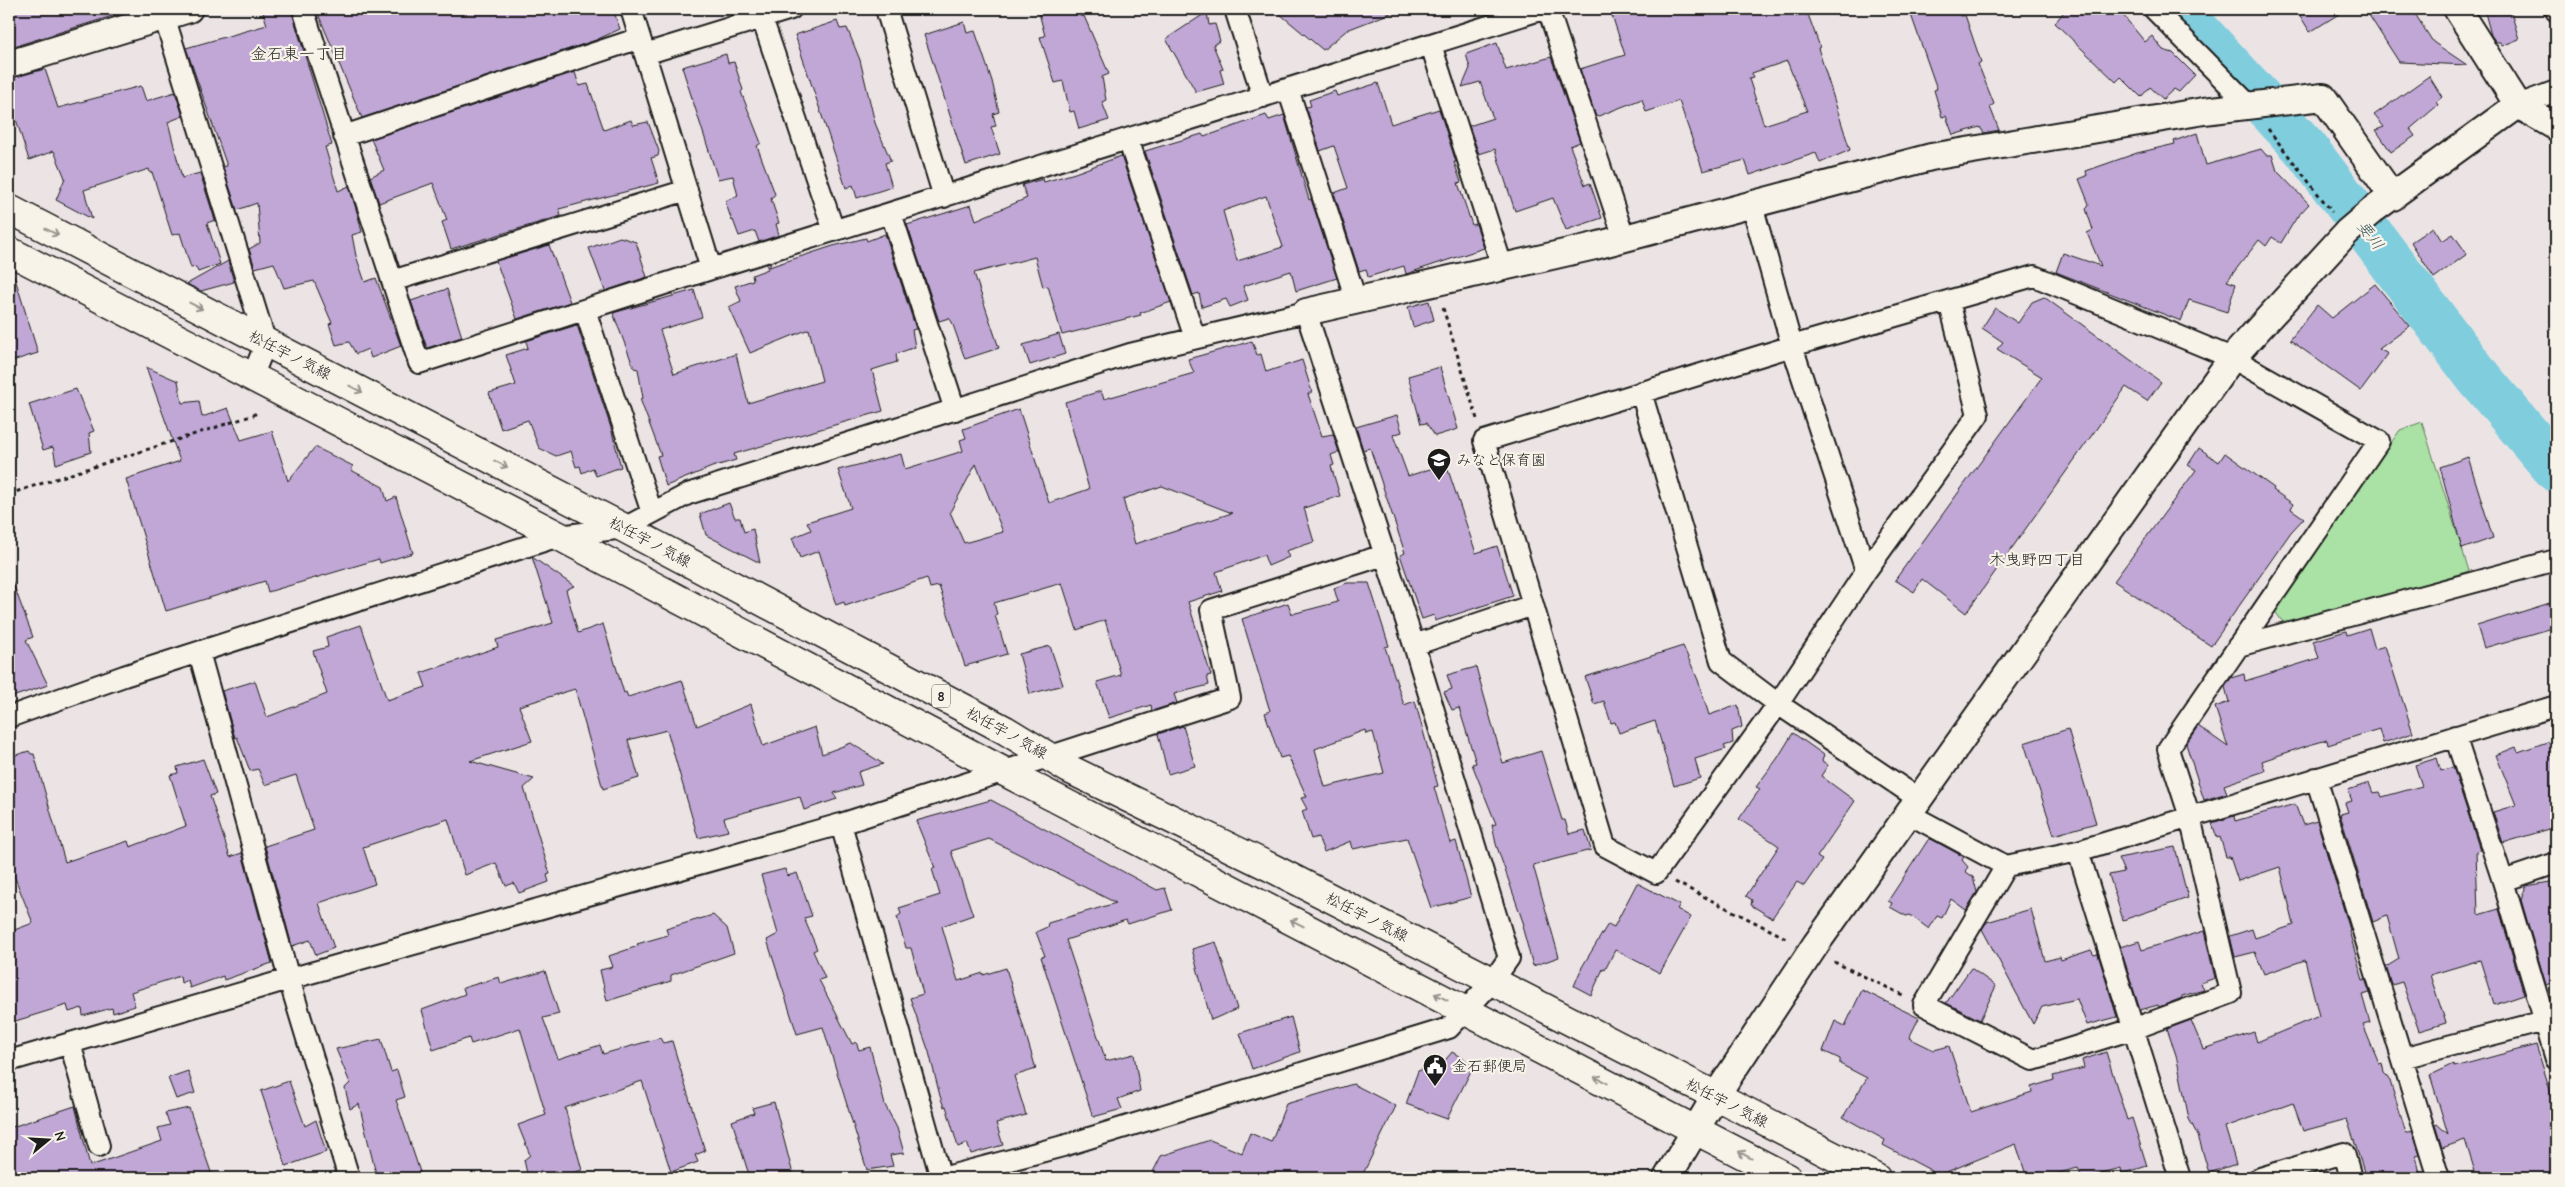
<svg xmlns="http://www.w3.org/2000/svg" width="2565" height="1187" font-family="'Comic Neue','Klee One',sans-serif">
  <style>
    .green { fill: #aae1a4; stroke: #637e60 }
    .lines { fill: none; stroke-linecap: round; stroke-linejoin: round }
    .river { stroke: #80cdde; stroke-width: 46 }
    .building { fill: #c0a7d6; stroke: #1c1c1c; fill-rule: evenodd }
    .minor-casing { stroke: #1c1c1c; stroke-width: 24 }
    .tertiary-casing { stroke: #1c1c1c; stroke-width: 30 }
    .primary-casing { stroke: #1c1c1c; stroke-width: 31 }
    .path { stroke: #1c1c1c; stroke-width: 3; stroke-dasharray: 4 4; stroke-linecap: butt }
    .minor { stroke: #f7f3e8; stroke-width: 20 }
    .tertiary { stroke: #f7f3e8; stroke-width: 26 }
    .primary { stroke: #f7f3e8; stroke-width: 28 }
    .oneway { stroke: #94928c }
    .labels { text-anchor: middle; stroke-width: 4.5; stroke-linejoin: round; paint-order: stroke }
    .shield { fill: #f7f3e8; stroke: #5e5c59; stroke-width: 1 }
    .shield-label { font-size: 14px; font-weight: bold; fill: #1c1c1c }
    .street-label { font-size: 15px; fill: #1c1c1c; stroke: #f7f3e8 }
    .poi-label { font-size: 15px; fill: #1c1c1c; stroke: #f7f3e8; text-anchor: start }
    .neighbourhood-label { font-size: 16px; fill: #1c1c1c; stroke: #f7f3e8 }
    .water-label { font-size: 16px; font-style: italic; fill: #3f5a60; stroke: #f7f3e8 }
  </style>
  <rect width="100%" height="100%" fill="#ece4e4"/>
  <filter id="ink" filterUnits="userSpaceOnUse"><feTurbulence type="fractalNoise" baseFrequency=".02" numOctaves="2"/><feDisplacementMap in="SourceGraphic" scale="10" xChannelSelector="R" yChannelSelector="G"/><feConvolveMatrix kernelMatrix="1 2 1 2 8 2 1 2 1" color-interpolation-filters="sRGB"/></filter>
  <g filter="url(#ink)">
    <path class="green" d="M2422,422L2469,571L2285,625L2274,610L2400,430Z"/>
    <g class="lines">
      <path class="river" d="M2177,9L2305,148L2479,378L2556,469"/>
    </g>
    <path class="building" d="M9,9H122V13L9,48Z
      M262,9H291L332,145L325,147L338,191L349,186L357,212L362,232L352,235L356,256L365,282L376,278L401,346L371,358L368,349L356,354L349,342L336,345L329,324L332,323L314,281L284,288L274,263L255,268L249,249L260,243L257,203L237,210L223,167L227,166L186,48L267,25Z
      M316,9H613L620,29L596,40L362,118Z
      M1038,9H1079L1081,17L1084,16L1109,74L1102,77L1106,100L1102,102L1109,120L1079,129L1074,111L1070,112L1063,81L1055,83L1040,37L1045,36Z
      M1274,9H1396V11L1347,30L1323,50Z
      M1610,9H1806L1820,47L1818,48L1850,150L1820,163L1816,153L1750,175L1745,160L1703,171L1679,101L1646,112L1642,99L1596,117L1580,69L1625,55ZM1787,61L1807,111L1764,125L1749,79L1753,78L1752,73Z
      M1909,9H1957L1960,16L1965,15L1981,62L1978,64L1994,104L1990,107L1999,130L1984,133L1980,127L1953,135L1946,116L1942,117L1934,90L1937,89Z
      M2066,9H2118L2145,42L2152,36L2163,50L2173,53L2195,75L2179,92L2174,89L2163,99L2150,87L2141,97L2121,77L2116,82L2055,23Z
      M2296,9H2347L2310,32Z
      M2365,9H2412L2433,42L2467,65L2399,62Z
      M2484,9H2510L2519,39L2502,46L2500,42H2496L2491,35Z
      M1207,12L1209,25L1215,24L1220,41L1213,45L1223,69L1220,70L1224,84L1196,92L1166,39Z
      M837,21L840,29L847,28L860,60L875,123L891,161L885,163L892,187L857,198L853,185L846,188L795,35Z
      M964,22L967,33L975,31L992,81L999,112L993,114L996,126L991,127L1000,154L966,165L924,35Z
      M1497,43L1506,70L1551,57L1580,142L1570,146L1585,185L1590,183L1602,218L1566,230L1553,198L1515,211L1495,149L1479,154L1469,126L1493,118L1480,82L1462,87L1470,68L1466,54Z
      M726,54L728,63L734,62L743,90L741,92L761,143L757,146L775,194L771,199L779,223L776,224L779,235L759,242L755,231L739,236L733,220L732,221L725,201L738,196L733,176L718,179L682,67Z
      M45,69L58,108L141,86L146,101L175,92L183,116L168,122L182,178L200,173L215,220L207,223L220,264L198,272L196,267L191,268L180,233L172,235L152,172L150,173L149,169L84,190L92,219L56,200L65,178L54,151L29,160L14,113L9,114V79Z
      M575,72L579,86L588,84L604,130L631,120L633,125L648,122L659,151L658,156L651,158L659,183L559,209L561,216L451,249L442,222L447,220L433,183L379,203L370,177L384,170L371,139Z
      M2429,76L2442,97L2436,102L2438,105L2410,129L2415,136L2391,152L2376,130L2384,127L2374,115Z
      M1378,83L1391,124L1439,109L1456,162H1454L1461,182L1458,183L1472,225L1476,224L1484,248L1406,274L1404,266L1368,277L1366,269L1359,271L1334,193L1348,188L1334,146L1320,151L1306,107L1311,106L1309,100L1335,91L1337,96Z
      M1266,115L1269,120L1284,115L1309,200L1311,199L1337,278L1296,291L1291,271L1243,286L1248,300L1230,307L1226,299L1202,307L1199,293L1193,295L1145,151L1202,134L1204,137ZM1266,196L1283,247L1237,261L1223,211Z
      M2197,133L2206,165L2261,149L2266,155H2272L2277,171L2309,204L2297,217L2281,243L2272,237L2266,246L2259,240L2227,281L2236,284L2227,312L2189,300L2181,321L2056,272L2063,253L2101,266L2087,233L2093,230L2086,209L2089,204L2079,179L2087,176L2086,171L2137,153L2175,144L2174,141Z
      M1121,156L1171,302L1140,313L1141,315L1062,335L1048,286L1043,287L1035,257L974,273L999,348L965,359L952,322L949,318L939,321L907,225L971,205L976,220L1027,198L1022,185L1043,179L1044,182L1075,173Z
      M2433,227L2442,241L2453,234L2467,254L2434,278L2411,242Z
      M885,234L916,329L912,330L915,347L896,354L897,362L872,370L883,411L734,454L736,460L712,467L666,486L657,456L661,455L640,399L643,398L638,369L634,368L613,313L694,290L702,317L660,330L674,374L736,354L748,403L822,381L809,329L750,353L729,307L741,301L735,286L753,280L752,275L768,269L766,264L771,263L769,267L833,246L866,238L867,241Z
      M620,237L636,242L647,277L605,291L589,248Z
      M549,245L570,302L517,319L496,261Z
      M228,261L234,282L201,291L187,284Z
      M14,275L38,353L9,362V276Z
      M2375,284L2410,326L2379,349L2388,354L2361,391L2290,340L2317,305L2332,318Z
      M447,289L462,337L427,348L411,301Z
      M2044,297L2161,382L2147,401L2126,387L1966,613L1922,579L1914,592L1895,580L2042,377L1997,349L2003,342L1982,328L1995,308L2018,323L2032,302Z
      M1429,301L1434,320L1413,327L1408,307Z
      M577,325L611,428L621,467L596,476L593,468L582,473L580,466L576,467L571,451L556,456L539,448L528,420L501,429L489,393L516,385L506,355L528,348L526,341Z
      M1059,334L1065,354L1030,365L1023,345Z
      M1252,341L1257,355L1261,354L1266,372L1302,360L1312,392L1308,394L1322,436L1333,434L1339,452L1331,455L1334,465L1331,466L1340,496L1304,508L1314,542L1286,551L1289,557L1268,566L1264,555L1216,572L1222,591L1188,602L1211,675L1207,676L1209,685L1174,694L1177,703L1152,711L1151,705L1109,718L1097,682L1121,675L1105,620L1077,630L1062,583L994,603L997,614L995,615L1007,654L965,666L939,586L930,588L927,578L845,606L844,602L836,605L819,551L800,558L792,538L811,530L807,522L851,508L838,470L901,454L905,469L963,451L960,440L966,438L963,429L1019,409L1049,503L1089,489L1065,402L1101,391L1104,399L1194,373L1188,359ZM976,464L1003,532L964,543L950,512ZM1162,486L1232,513L1135,544L1123,499Z
      M146,367L178,381L182,403L199,401L202,417L228,408L241,440L272,431L288,481L315,447L353,466L351,470L383,487L387,501L396,497L413,553L380,563L379,559L268,592L265,581L166,611L126,479L180,461Z
      M1440,367L1458,429L1435,436L1426,423L1421,424L1408,376Z
      M76,389L94,431L89,433L91,452L56,464L53,447L43,450L29,404Z
      M1397,415L1402,432L1393,435L1408,476L1446,464L1476,553L1497,546L1513,596L1435,621L1434,615L1422,619L1400,555L1405,553L1370,448L1363,450L1356,427Z
      M2199,448L2219,462L2225,453L2274,488L2273,490L2293,504L2291,509L2304,518L2291,532L2211,646L2114,581L2196,470L2188,465Z
      M2468,457L2493,538L2462,549L2440,467Z
      M729,503L735,518H740L744,532L753,529L760,563L706,535L700,514Z
      M532,557L574,586L566,590L578,633L603,624L624,693L626,692L628,697L682,680L697,726L751,704L763,746L815,727L822,754L851,743L883,764L858,772L862,785L834,793L837,799L804,810L800,797L724,818L728,831L698,838L667,730L628,740L639,778L603,789L575,689L519,706L532,741L470,761L534,779L524,788L550,874L547,875L549,882L519,893L514,883L506,886L496,863L465,875L448,819L363,847L375,884L319,903L334,948L316,955L310,940L292,946L265,846L314,830L296,775L265,785L258,769L250,771L237,737L235,738L222,691L255,681L267,717L327,694L313,651L328,647L326,637L361,625L387,700L426,687L421,673L498,647L496,640L553,623Z
      M11,578L33,637L26,640L48,685L9,698V579Z
      M1347,583H1369L1389,646L1385,647L1404,705L1415,701L1438,786L1434,787L1450,843L1456,841L1471,897L1431,908L1407,838L1353,849L1351,841L1324,852L1318,837L1311,839L1302,811L1307,809L1301,798L1307,797L1288,756L1280,758L1265,713L1270,711L1242,619L1288,603L1292,614L1338,602L1334,588ZM1365,730L1366,734L1373,732L1384,773L1325,787L1315,749Z
      M2556,601V627L2484,648L2477,626Z
      M2369,628L2375,649L2385,646L2413,733L2383,743L2379,729L2328,745L2327,740L2309,745L2262,761L2265,771L2224,785L2227,793L2204,800L2186,744L2198,726L2228,747L2215,707L2229,702L2225,687L2231,678L2244,674L2245,681L2319,658L2313,641L2346,631L2347,635Z
      M1050,646L1063,685L1030,694L1019,654Z
      M1683,646L1698,680L1709,715L1738,705L1742,727L1732,731L1733,743L1724,746L1726,749L1695,759L1700,778L1674,786L1655,721L1619,733L1615,722L1611,723L1604,701L1594,704L1585,677Z
      M1476,667L1503,763L1541,751L1562,820H1565L1569,834L1585,830L1591,850L1533,865L1559,957L1533,966L1522,926L1524,925L1496,844L1492,825L1496,824L1472,764L1476,763L1459,708L1452,710L1444,692L1452,689L1447,675Z
      M1183,726L1195,766L1168,774L1158,734Z
      M2068,729L2096,823L2054,835L2024,743Z
      M1793,733L1824,755L1822,761L1828,765L1821,776L1855,801L1817,857L1822,860L1804,886L1797,882L1772,918L1751,905L1752,900L1746,896L1779,846L1739,819L1760,789L1756,787L1777,759Z
      M2556,739V827L2503,843L2493,812L2516,805L2496,755L2516,747L2518,752Z
      M29,751L31,754H34L65,862L128,841L130,847L186,826L170,775L178,773L177,767L203,759L216,794L210,796L230,857L242,853L272,963L224,980L223,976L190,988L188,980L181,983L180,976L131,992L135,1006L113,1013L112,1008L83,1016L82,1008L69,1012L67,1005L9,1023V932L33,923L9,863V825L14,824L9,803L15,798L9,779V757Z
      M2437,758L2441,771L2453,767L2480,850L2476,851L2478,915L2499,909L2524,995L2494,1005L2480,960L2430,975L2446,1023L2419,1031L2402,982L2392,985L2386,967L2399,959L2387,916L2373,922L2340,814L2348,812L2345,803L2352,801L2348,790L2369,783L2373,793L2380,792L2382,797L2422,786L2415,765Z
      M991,800L1157,890L1165,888L1172,910L1128,924L1126,920L1066,940L1106,1061L1134,1054L1140,1091L1118,1099L1122,1109L1093,1117L1041,957L1045,956L1036,932L1047,927L1048,923L1116,903L989,839L951,851L973,915L942,926L958,981L983,973V975L1006,968L1036,1069L1014,1076L1026,1115L996,1123L1003,1145L971,1154L967,1143L958,1147L946,1106L944,1107L940,1096L929,1052L910,998L923,994L911,948H906L897,917L901,914L899,908L940,895L932,869L935,868L916,821Z
      M2295,804L2303,825L2317,821L2350,930L2349,931L2363,980L2365,979L2370,993L2362,995L2370,1023L2363,1025L2379,1064L2382,1063L2384,1073L2389,1078L2406,1133L2412,1131L2420,1155L2416,1156L2421,1178H2366L2347,1119L2303,1131L2293,1103L2225,1127L2236,1164L2209,1173L2198,1136L2189,1119L2176,1055L2167,1029L2191,1020L2203,1049L2254,1032L2257,1042L2319,1016L2305,960L2264,974L2255,952L2235,957L2230,936L2252,929L2255,938L2294,925L2280,867L2238,881L2230,857H2226L2220,837L2217,838L2212,823L2234,816L2235,821Z
      M1931,839L1964,857L1962,860L1968,867L1965,871L1973,877L1977,892L1966,910L1951,899L1942,918L1937,916L1929,929L1910,915L1906,916L1890,907L1892,903L1888,901L1928,840Z
      M2175,847L2188,898L2123,920L2109,875L2124,872L2118,858Z
      M785,869L787,876L797,873L812,916L804,918L817,949L813,951L825,978L819,980L852,1044L856,1042L859,1050L870,1047L885,1105L897,1128L904,1153L890,1155L893,1166L867,1170L823,1027L797,1034L767,940L778,934L761,875Z
      M2556,881V981L2546,985L2521,900L2526,886Z
      M1637,883L1680,905L1677,909L1691,917L1660,973L1615,950L1605,970L1603,969L1591,995L1574,986L1582,967L1608,924L1614,927Z
      M2031,909L2045,961L2060,957L2061,960L2091,950L2094,955L2098,954L2117,1017L2087,1025L2077,999L2042,1007L2033,1024L1982,929L1987,922Z
      M713,915L727,928L734,953L671,975V981L607,1001L600,970L613,967L609,956L638,946L637,944L668,935L666,929Z
      M2204,931L2215,978L2201,983L2204,990L2182,996V998L2159,1007L2158,1005L2140,1010L2120,947L2139,941L2142,950Z
      M1216,942L1237,1009L1211,1020L1192,949Z
      M1971,968L1996,986L1980,1020L1946,1003Z
      M545,971L559,1014L543,1018L558,1059L600,1045L603,1054L660,1038L663,1043L672,1041L705,1151L695,1155L698,1162L671,1172L642,1081L565,1108L582,1170L565,1175V1178H528L524,1160L530,1155L518,1125L546,1115L520,1028L471,1044L469,1038L433,1050L422,1010L465,994L463,988L499,977L501,984Z
      M1862,990L1919,1018L1909,1038L1934,1050L1949,1046L1971,1112L2032,1092L2031,1087L2054,1080L2053,1076L2084,1068L2082,1060L2106,1052L2127,1120L2132,1118L2147,1166L2122,1174L2121,1168L2082,1178L2078,1168L2039,1178H2027L2016,1144L1934,1177L1932,1171L1883,1145L1885,1140L1843,1117L1867,1078L1840,1064V1059L1823,1051L1835,1021L1845,1026Z
      M1291,1017L1300,1052L1252,1069L1240,1033Z
      M381,1039L391,1072L397,1070L405,1097L396,1100L422,1178H377L359,1104L350,1109L345,1088L350,1083L336,1049Z
      M2536,1045L2556,1109V1178H2477L2465,1140L2442,1148L2435,1125L2437,1124L2448,1134L2430,1075L2453,1064L2454,1067Z
      M1452,1052L1474,1065L1447,1119L1406,1104L1418,1071L1442,1064Z
      M188,1071L195,1093L176,1099L168,1078Z
      M289,1081L305,1126L316,1120L326,1152L286,1166L261,1091Z
      M1353,1084L1396,1106L1361,1178H1150L1161,1156L1210,1140L1242,1153L1250,1133L1271,1142L1286,1104Z
      M774,1102L794,1178H750L732,1121L754,1113L752,1108Z
      M75,1106L90,1166L162,1141L158,1128L170,1125L165,1113L189,1108L213,1178H9V1128Z"/>
    <g class="lines">
      <defs>
        <path id="minor" d="M303,9L419,363L711,269
          M631,9L711,269L1543,9
          M886,9L944,197
          M1235,9L1263,97
          M1548,9L1624,238
          M2154,9L2249,105
          M2555,9L2556,11
          M164,16L266,343L252,377
          M762,18L834,231
          M1431,45L1502,266
          M645,54L791,9
          M1288,89L1356,300
          M2518,105L2556,91
          M344,136L640,38
          M1128,139L1195,338
          M1752,205L1792,346L1866,571L1778,704L1656,873L1605,846L1484,441L1792,346L2034,276L2232,358L2379,441L2168,749L2190,817L2231,993L2133,1029L2033,1060L1924,1005L2006,866
          M891,213L955,410
          M392,281L687,190
          M585,310L652,513
          M1641,392L1721,661L1778,704L1919,799
          M1866,571L1978,415L1949,301
          M1414,645L1533,605
          M2238,646L2556,560
          M199,652L289,979L349,1178
          M9,717L124,676L559,536L624,528L688,494L1130,354L1306,312L1414,645L1509,958L1492,982L1449,1028L1063,1146L942,1178
          M2455,736L2503,881L2556,1059
          M2316,778L2439,1178
          M1909,814L2006,866L2078,851L2556,706
          M841,824L941,1178
          M2078,851L2180,1178
          M2503,881L2556,863
          M70,1043L99,1146
          M2402,1058L2556,1018
          M9,1061L289,979L841,824L1230,698L1211,610L1384,555
          M2260,1178L2344,1153L2351,1178"/>
        <path id="tertiary" d="M2457,9L2518,105L2556,127
          M9,64L189,9
          M1306,312L1595,246L1931,157L2204,111L2323,97L2393,197
          M1667,1178L1715,1097L1816,944L2232,358L2347,232L2373,210L2518,105"/>
        <path id="primary" d="M9,209L624,528L1005,730L1069,769L1274,869L1876,1178
          M9,251L559,536L1003,771L1788,1178"/>
      </defs>
      <use href="#minor" class="minor-casing"/>
      <use href="#tertiary" class="tertiary-casing"/>
      <use href="#primary" class="primary-casing"/>
      <path class="path" d="M2268,129L2332,212
        M1443,308L1477,419
        M9,494L254,415L258,410
        M1675,882L1788,939
        M1834,962L1905,996"/>
      <use href="#minor" class="minor"/>
      <use href="#tertiary" class="tertiary"/>
      <use href="#primary" class="primary"/>
    </g>
    <defs><path id="oneway-shaft" d="M-6 0H5M1.5-3L5.5 0L1.5 3" fill="none" stroke-width="1.6" stroke-linecap="round" stroke-linejoin="round" transform="scale(1.25)"/></defs>
    <g class="oneway">
      <use href="#oneway-shaft" transform="translate(52 232) rotate(27)"/>
      <use href="#oneway-shaft" transform="translate(196 306) rotate(27)"/>
      <use href="#oneway-shaft" transform="translate(356 389) rotate(27)"/>
      <use href="#oneway-shaft" transform="translate(501 464) rotate(27)"/>
      <use href="#oneway-shaft" transform="translate(1297 923) rotate(-153)"/>
      <use href="#oneway-shaft" transform="translate(1441 997) rotate(-153)"/>
      <use href="#oneway-shaft" transform="translate(1601 1080) rotate(-153)"/>
      <use href="#oneway-shaft" transform="translate(1745 1155) rotate(-152)"/>
    </g>
  </g>
  <defs>
    <symbol id="school-pin" viewBox="-11 -11 22 30"><path d="M0 17L-7.5 6A9.5 9.5 0 1 1 7.5 6Z" fill="#1c1c1c" stroke="#f7f3e8"/><path d="M0-5L7-2L0 1L-7-2ZM-4 1L0 2.5L4 1V4Q0 6-4 4Z" fill="#fff"/></symbol>
    <symbol id="civic-pin" viewBox="-11 -11 22 30"><path d="M0 17L-7.5 6A9.5 9.5 0 1 1 7.5 6Z" fill="#1c1c1c" stroke="#f7f3e8"/><path d="M-.6-6.5H3V-4.5H.6V-3L4-1V1h2V6H-6V1h2V-1L-.6-3ZM-1.2 2.5V6h2.4V2.5Z" fill="#fff"/></symbol>
  </defs>
  <g fill-rule="evenodd">
    <use href="#school-pin" x="1425" y="446" width="28" height="38"/>
    <use href="#civic-pin" x="1421" y="1052" width="28" height="38"/>
  </g>
  <g class="labels">
    <rect class="shield" x="932" y="684.5" width="18" height="23" rx="4"/>
    <g class="shield-label">
      <text x="941" y="701">8</text>
    </g>
    <g class="street-label">
      <text transform="translate(290 355) rotate(27)" y="5">松任宇ノ気線</text>
      <text transform="translate(650 542) rotate(28)" y="5">松任宇ノ気線</text>
      <text transform="translate(1007 733) rotate(29)" y="5">松任宇ノ気線</text>
      <text transform="translate(1367 917) rotate(27)" y="5">松任宇ノ気線</text>
      <text transform="translate(1727 1103) rotate(27)" y="5">松任宇ノ気線</text>
    </g>
    <g class="poi-label">
      <text x="1456" y="465">みなと保育園</text>
      <text x="1452" y="1071">金石郵便局</text>
    </g>
    <g class="neighbourhood-label">
      <text x="299" y="59">金石東一丁目</text>
      <text x="2037" y="565">木曳野四丁目</text>
    </g>
    <g class="water-label">
      <text transform="translate(2371 235) rotate(53)" y="6">要川</text>
    </g>
  </g>
  <rect width="2565" height="1187" fill="none" stroke="#f7f3e8" stroke-width="30"/>
  <rect x="15" y="15" width="2535" height="1157" fill="none" stroke="#1c1c1c" stroke-width="2" filter="url(#ink)"/>
  <g transform="translate(48 1140) rotate(72)" stroke="#f7f3e8" stroke-width="4" paint-order="stroke">
  <path d="M0-4L9 19L0 12L-9 19Z" fill="#1c1c1c"/>
  <text y="-8" font-size="14" font-weight="bold" text-anchor="middle" fill="#1c1c1c">N</text>
  </g>
</svg>
